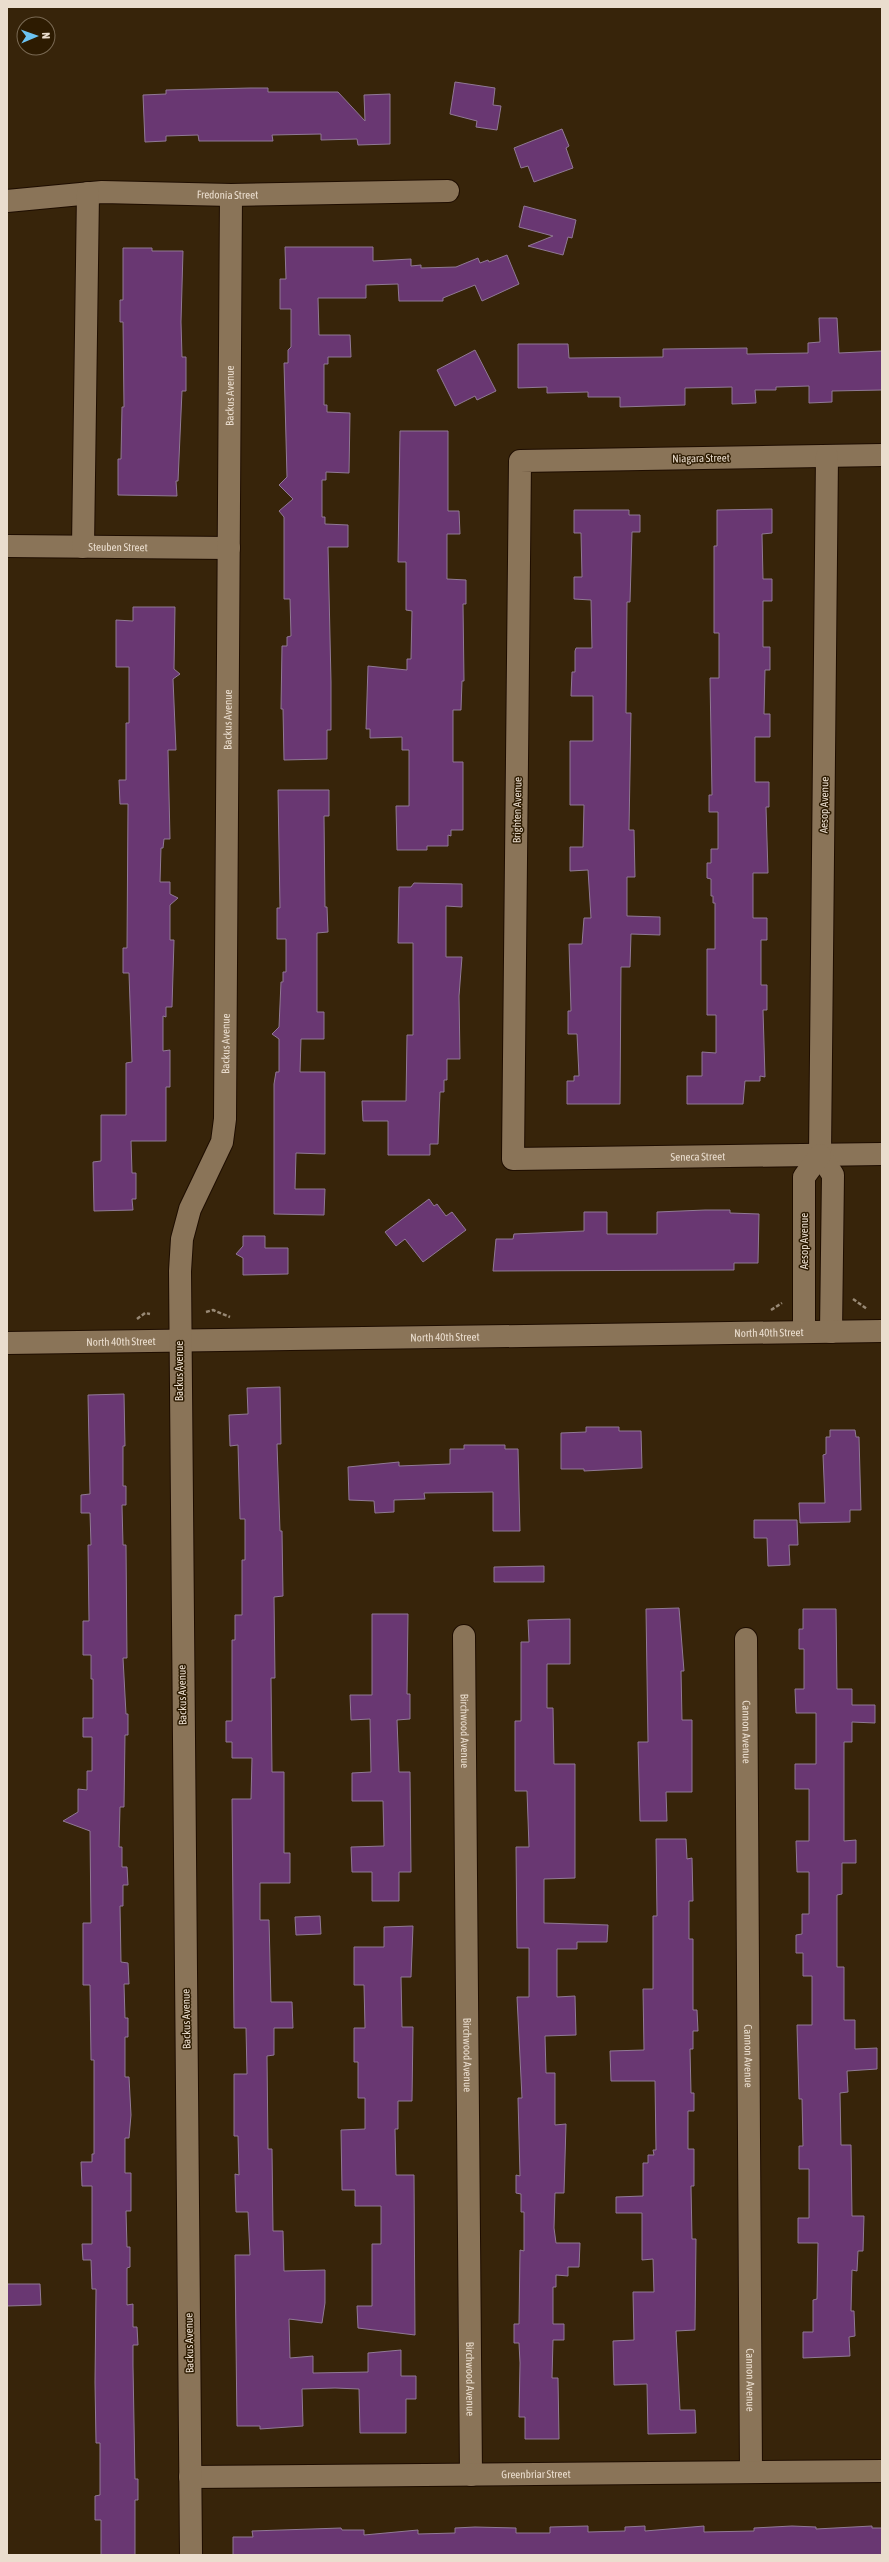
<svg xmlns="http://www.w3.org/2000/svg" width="889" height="2562" font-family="'Asap Condensed',sans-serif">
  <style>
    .building { fill: #693772; stroke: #907994 }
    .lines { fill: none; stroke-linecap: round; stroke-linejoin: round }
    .minor-casing { stroke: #1e0d00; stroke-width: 24 }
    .path { stroke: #988975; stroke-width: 2.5; stroke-dasharray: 4 2; stroke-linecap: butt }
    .minor { stroke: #8a7458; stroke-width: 22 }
    .labels { text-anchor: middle; stroke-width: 3; stroke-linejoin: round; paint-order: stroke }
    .street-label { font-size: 11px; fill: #eaddce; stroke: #2d1b01 }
  </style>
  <rect width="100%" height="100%" fill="#37240a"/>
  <path class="building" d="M455,82L495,88L493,105L501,106L497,130L476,127L477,121L450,114Z
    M250,88H268V92H338L365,121L364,95L390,94V144L358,145L357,139L321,140V134L272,135L273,141H199L198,135L166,136V141L145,142L143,95L166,94V90Z
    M562,129L569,146L566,148L573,168L534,182L528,166L521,168L514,148Z
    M524,206L576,220L572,238L568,237L563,255L528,246L553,236L519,227Z
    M285,247H373V261L411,259V266L421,265V268L456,267L478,258L480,263L488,260L489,262L507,255L519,284L482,301L475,285L443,298V301H399L398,284L366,285V298H318L319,335H350L351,357H328V364H324V405H327V412L350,413L349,473L326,472V480H322V517H325V524L348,525V547H328L331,682V730H327V759L284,760L283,709H281L282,646H287V637L291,636L290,599H284V517L279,511L293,499L279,485L287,477L284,363H288V350L291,347V309H280V279H286Z
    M123,248H152V251H183L181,322L182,357H186V391H182L178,481H176L177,496L118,495V459H121L122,407H124L123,322H120V300H123Z
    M819,318H837L839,353L882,351V390L832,391V402L809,403V386L776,387V390H755L756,403L732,404V387L685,388V405L620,407V397H588V392L547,393V387L518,388V344H568L569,358L663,357V349L747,348V354L808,353V343L820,342Z
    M475,350L496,391L477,400L475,396L455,406L437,370Z
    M400,431H448V511H459L460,534H447V579L466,580V604H463L464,681H462L461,710H453V762H463V830H451V836L448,835V846H427V850H397L396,806H409V750H402V737L370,738V729H366L368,666L407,670V659H411L412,611L406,610V562H398Z
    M772,509V533L762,534L763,579H772V601H763V647H770V670H765L764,714H770V737H755V782H769V807H766L768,873H753V918H767V940H761V985H767V1010H763L765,1077L760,1076V1081H745L743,1104H687V1076H702V1052L716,1053V1015H707V949H715V903H713V896H711V879L707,878V863H711V849H718V812H709V795H712L710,678H719V633H714V546H717V510Z
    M574,510H629V515H640V532H632L630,602H627L626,713H631L629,830H634L635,877H627V916L660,917V935L631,934L630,967H621L620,1104H567V1081H574V1076H579L577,1034H568V1011H571L569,944H582L584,918H591L588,870L570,871V847H583L584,805H570V741H593V696H571L572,672H575V651L576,648H592L591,600L574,599V577H582L581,533H574Z
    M133,607H175L174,669L180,674L173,679L176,750H168L170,839H164L163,848H161L160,882H170V894L178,898L170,905V940H174L172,1007H166V1017L163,1016V1051L170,1050V1087H166V1141H131L132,1173H136V1199H132L133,1210L94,1211L93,1162L101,1161V1115H126V1063L132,1062L129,973H123V948H127L128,804H120L119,780H126V723H129V667H116V620L133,621Z
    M278,790H329V816H324L325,907H327L328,932L317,933V1012H324V1039H301L300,1072H325V1154L296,1153L295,1189H325L324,1215L274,1214V1084L276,1072H279V1039L272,1034L279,1027L281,982H283V972H286V939H277V908H280Z
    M414,883L462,884V907L446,906V957H462L459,996L460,1059H447V1080H444V1092H440L438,1144H430V1155H388V1121H363L362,1101H406L407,1035H413V943H398L399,887H411Z
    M429,1199L434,1206L437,1204L446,1216L452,1212L466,1230L423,1262L405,1239L396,1246L385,1232Z
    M705,1210H730V1213L759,1214L758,1263H734V1270L493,1271L496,1239H513L514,1234L584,1231V1212H607V1234H657V1212Z
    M243,1236H265V1248H288V1274L243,1275V1258L236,1254L243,1246Z
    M280,1387L281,1444H277L280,1531H282L283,1596L274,1597L275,1678H271L272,1772H284V1853H290V1883H260V1920H269L271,2002H292L293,2028H274V2055L267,2056L268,2149H272L273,2231H283L284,2271L325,2270V2303L322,2323L289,2319L290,2358L313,2356V2373L368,2372V2353L401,2350V2376H416V2399H406V2433H360L359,2389L335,2388L302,2389L303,2426L260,2429V2426H237L235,2255H250L248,2212H236L235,2174L239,2175L238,2136H234V2074H247L246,2028H234L232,1799H251L252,1758H232V1742H226V1721H232V1640H235V1615H242V1560H245V1519H240L238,1445L230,1446L229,1415L248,1414L247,1388Z
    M124,1394L125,1446H123V1486H126V1505H122L123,1545H126L127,1658H123L126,1714H128V1735H125L124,1807H120L119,1847H122V1867H127L128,1885H123V1906H120L121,1962L128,1963L129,1984H124L125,2018H128V2037H125V2077H129L131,2115L129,2138H125V2173H131V2211H126L127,2247H130V2267L127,2268V2305L133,2304V2327H137L138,2345H133V2366L135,2479H138V2500H135V2555H101V2520H95V2496L100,2495V2443H96L95,2382L96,2289H92L91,2260H83L82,2244H92V2186H82L81,2162H92V2154H94V2060H91L90,1985H83V1923H91L90,1831L63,1821L78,1812V1789L87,1790V1771H92V1737H83V1718H93V1679H91V1655H83V1621H89L88,1545H91L90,1513H81V1495L90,1494L88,1395Z
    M586,1427H619V1431H641L642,1468L584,1471V1469H561V1433L586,1432Z
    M830,1430H855L856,1437H859L861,1510H850V1522L800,1523L799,1503H825L823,1455L826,1454V1437H830Z
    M464,1445H505V1449H518L520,1531H493V1492L424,1493L425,1499L394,1500V1512L375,1513L374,1501L349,1500L348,1467L399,1462V1466L450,1464V1449H464Z
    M754,1520H797L798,1545H789L790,1565L768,1566L767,1538H754Z
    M544,1566V1582H494V1567Z
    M679,1608L684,1671H681L682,1720H692V1792H666L667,1821H640L638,1742H648L646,1609Z
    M803,1609H836L837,1689H852V1705H875V1723L852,1722V1742H844V1841L856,1840V1863H842V1894L837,1895V1967H844V2020H855V2049L877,2048V2069L847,2071L848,2092L840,2093L841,2145H851L852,2216H864L863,2251H858L857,2271L852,2270L851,2311H854L855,2336L849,2337L850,2356L803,2358V2332H813V2300L817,2299L818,2243H798V2218H809V2169H799V2146H803L802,2099H799L797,2025H812V1976H803V1953H796V1935L802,1934V1914H809V1872H797L796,1841H809V1789H795V1764H816V1713H796L795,1689H804V1649H799V1629H803Z
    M372,1614H408L407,1694H410V1719L397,1720L399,1772H410L411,1872H399V1901H372V1872H352L351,1847L384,1846L383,1801H352V1773L371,1772L370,1719L351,1720L350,1695H372Z
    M570,1619V1664H547V1708H553L554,1764H575V1878L544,1879V1923L608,1925L607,1942H577V1949H557V1997L575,1996L576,2035L545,2036L546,2073H555V2125L566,2124L564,2193H555L554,2228L556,2243H580L579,2267H568V2276L556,2275V2287H553V2324H564V2340H553L552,2378H558L559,2439H525V2417H519L520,2363L519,2343H514V2324H519L520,2250L524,2251V2212H521V2194L516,2193V2175L520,2176L518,2098H522L517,1997H529V1948H517L516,1847H529L527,1791H515V1721H521V1642H529L528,1620Z
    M656,1839H686L687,1859L692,1858L693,1901H689V1939H693V2010H697L698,2031H693V2049H690L691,2093H694V2111H688V2149H694V2186H691L692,2239H696L695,2330L676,2331L680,2410H695L696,2433L648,2434L647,2384L614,2385L613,2341L634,2340L633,2292H654L653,2259L642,2260V2213H616V2197L643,2196V2163H648V2155H654L653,2150H656L655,2081H611L610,2051L644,2050L643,1989H653V1916H657Z
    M320,1916L321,1934L296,1935L295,1917Z
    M413,1926L411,1977H401L402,2027H413L412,2101H398V2129H395L396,2175H414L415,2335L358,2328L357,2306H372V2244H381V2206H355V2190H342L341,2130L365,2129V2098H358V2062H354V2028H365L364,1985H354V1947H384V1927Z
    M7,2284H40L41,2305L7,2306Z
    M588,2526V2532L625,2531V2527L645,2526V2531L704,2526V2532L754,2531V2528L792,2526L816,2527V2529L872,2526V2528H882V2555H233V2537H253L252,2531L341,2528L342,2530H364V2535L418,2530V2534L455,2533V2528L475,2527L516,2528V2533H550V2527Z"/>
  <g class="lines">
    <defs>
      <g id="minor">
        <path id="s1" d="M7,201L102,192L231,195L448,191"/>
        <path id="s2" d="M882,455L520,461L513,1159L882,1154"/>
        <path d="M827,456L820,1155L833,1175L831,1332"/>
        <path id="s3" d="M7,546L229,548"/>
        <path d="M83,547L88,193"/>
        <path d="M804,1332V1177L820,1155"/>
        <path id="s4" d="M7,1343L882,1331"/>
        <path id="s5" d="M464,1636L471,2475"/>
        <path id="s6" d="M746,1639L751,2472"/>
        <path id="s7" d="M190,2477L882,2471"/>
        <path id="s8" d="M191,2555L180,1271L182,1239L190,1209L222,1142L225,1119L231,195"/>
      </g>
    </defs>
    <use href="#minor" class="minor-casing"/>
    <path class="path" d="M853,1299L867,1309
      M771,1310L782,1303
      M206,1312L213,1310L230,1317
      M137,1319L145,1313L150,1314"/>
    <use href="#minor" class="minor"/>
  </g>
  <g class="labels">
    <g class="street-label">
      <text dy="4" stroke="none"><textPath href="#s1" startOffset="221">Fredonia Street</textPath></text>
      <text dy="4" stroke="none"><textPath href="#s8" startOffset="2168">Backus Avenue</textPath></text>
      <text transform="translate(701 458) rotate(-1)" y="4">Niagara Street</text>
      <text dy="4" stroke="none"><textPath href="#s3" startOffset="111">Steuben Street</textPath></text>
      <text dy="4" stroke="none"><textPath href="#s8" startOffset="1844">Backus Avenue</textPath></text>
      <text transform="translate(824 805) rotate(-89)" y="4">Aesop Avenue</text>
      <text transform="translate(517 810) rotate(-89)" y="4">Brighten Avenue</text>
      <text dy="4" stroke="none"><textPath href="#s8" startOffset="1520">Backus Avenue</textPath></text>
      <text dy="4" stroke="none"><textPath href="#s2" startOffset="1245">Seneca Street</textPath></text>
      <text transform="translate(804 1241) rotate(-90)" y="4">Aesop Avenue</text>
      <text dy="4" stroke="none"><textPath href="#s4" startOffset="762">North 40th Street</textPath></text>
      <text dy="4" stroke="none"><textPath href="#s4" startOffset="438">North 40th Street</textPath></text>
      <text dy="4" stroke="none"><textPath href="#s4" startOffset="114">North 40th Street</textPath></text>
      <text transform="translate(179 1371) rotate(-90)" y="4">Backus Avenue</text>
      <text transform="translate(182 1695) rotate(-91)" y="4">Backus Avenue</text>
      <text dy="4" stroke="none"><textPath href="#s5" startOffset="95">Birchwood Avenue</textPath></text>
      <text dy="4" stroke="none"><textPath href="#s6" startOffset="93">Cannon Avenue</textPath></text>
      <text transform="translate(186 2019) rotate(-91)" y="4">Backus Avenue</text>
      <text dy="4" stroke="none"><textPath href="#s5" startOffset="419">Birchwood Avenue</textPath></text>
      <text dy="4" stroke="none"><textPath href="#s6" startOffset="417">Cannon Avenue</textPath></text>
      <text transform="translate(189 2343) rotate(-91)" y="4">Backus Avenue</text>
      <text dy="4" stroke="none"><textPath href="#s5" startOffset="743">Birchwood Avenue</textPath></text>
      <text dy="4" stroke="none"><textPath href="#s6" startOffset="741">Cannon Avenue</textPath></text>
      <text dy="4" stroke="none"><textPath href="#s7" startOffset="346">Greenbriar Street</textPath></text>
    </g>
  </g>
  <rect width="889" height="2562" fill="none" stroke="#eaddce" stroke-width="16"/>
  <g transform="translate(36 36) rotate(88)"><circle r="19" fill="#2d1b01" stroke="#796953"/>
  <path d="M0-3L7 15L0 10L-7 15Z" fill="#6cc3f2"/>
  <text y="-6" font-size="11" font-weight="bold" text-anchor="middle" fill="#eaddce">N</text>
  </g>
</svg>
